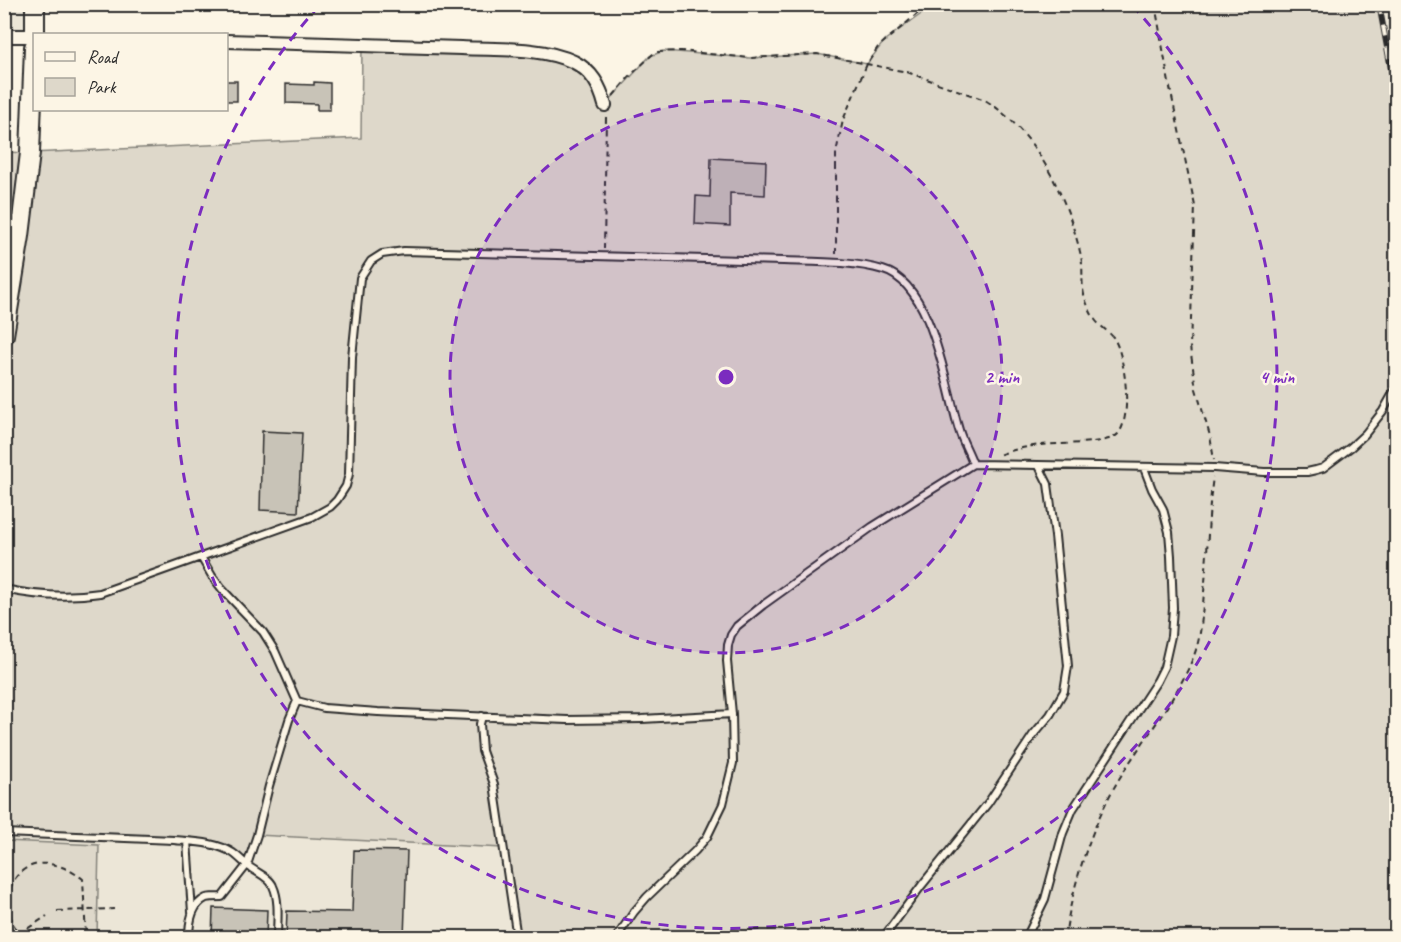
<svg xmlns="http://www.w3.org/2000/svg" width="1401" height="942" font-family="Caveat,sans-serif">
  <style>
    .built { fill: #ece6d7 }
    .green { fill: #ded8ca; stroke: #84827a; stroke-width: 1.5 }
    .building { fill: #c8c3b7; stroke: #2b2b2b; stroke-width: 1.5 }
    .lines { fill: none; stroke-linecap: round; stroke-linejoin: round }
    .service-casing { stroke: #2b2b2b; stroke-width: 10 }
    .minor-casing { stroke: #2b2b2b; stroke-width: 16 }
    .secondary-casing { stroke: #2b2b2b; stroke-width: 22 }
    .path { stroke: #2b2b2b; stroke-width: 2; stroke-dasharray: 6 4.5; stroke-linecap: butt }
    .service { stroke: #fcf5e5; stroke-width: 6 }
    .minor { stroke: #fcf5e5; stroke-width: 12 }
    .secondary { stroke: #fcf5e5; stroke-width: 18 }
    .rail-casing { stroke: #2b2b2b; stroke-width: 6 }
    .rail { stroke: #fcf5e5; stroke-width: 4; stroke-dasharray: 11; stroke-linecap: butt }
    .ring { fill: none; stroke: #7b2cbf; stroke-width: 3; stroke-dasharray: 10 8 }
    .centre { fill: #7b2cbf; stroke: #fcf5e5; stroke-width: 3 }
    .ring-label { font-size: 18px; text-anchor: middle; font-weight: bold; fill: #7b2cbf; stroke: #fcf5e5; stroke-width: 5; stroke-linejoin: round; paint-order: stroke }
  </style>
  <rect width="100%" height="100%" fill="#fcf5e5"/>
  <filter id="ink" filterUnits="userSpaceOnUse"><feTurbulence type="fractalNoise" baseFrequency=".0167" numOctaves="2"/><feDisplacementMap in="SourceGraphic" scale="12" xChannelSelector="R" yChannelSelector="G"/><feConvolveMatrix kernelMatrix="1 2 1 2 8 2 1 2 1" color-interpolation-filters="sRGB"/></filter>
  <g filter="url(#ink)">
    <path class="built" d="M4,5H35V34L5,36Z
      M1379,5H1396V96L1394,83Z
      M5,834L257,835L503,848L517,938H5Z"/>
    <path class="green" d="M934,5H1379L1396,96V937H517L503,848L257,835L247,865L234,854L213,844L5,833V152L30,153L361,138L362,45L515,50L575,63L606,104L650,56L664,51L750,58L817,54L867,64L885,40Z
      M5,841L99,845L97,937H5Z"/>
    <path class="building" d="M226,81H237V101H226Z
      M314,82L330,83V110H317V104L286,103V84L314,85Z
      M711,158L766,161L765,195L730,193V226L695,224L696,196L710,197Z
      M262,431L302,433L298,512L260,510Z
      M354,850L407,851L404,938H286L287,911L352,912Z
      M213,908L267,910L266,938H212Z"/>
    <g class="lines">
      <defs>
        <path id="service" d="M201,557L212,576L222,589L263,632L275,651L297,701L324,708L378,712L567,720L642,719L732,714
          M4,589C36,596 68,598 100,593L312,517L330,507L337,500L346,486L349,474L352,357L360,278L371,261L382,254L404,251L783,261C815,262 853,261 883,270C933,284 946,388 959,430C962,441 969,452 973,464
          M482,716L480,724L482,751L494,784L517,938
          M4,833L174,840C194,842 216,842 233,853C240,858 245,864 251,868C258,873 270,878 273,886C280,901 277,921 277,938
          M187,841L192,912
          M189,938C189,923 191,905 206,898C210,897 217,897 222,897L247,865L257,835L269,786L289,720L297,701
          M616,938L634,912L647,897L695,851L707,837L723,804L733,763L732,714L727,661L728,645L731,635L737,626L763,605L872,527L973,464L1214,468L1264,472H1307L1316,470L1323,468L1351,447L1365,434L1383,411L1396,388
          M883,938L922,885L988,803L1033,735L1050,715L1064,691L1068,666L1055,536L1048,484L1039,466
          M1026,938L1045,899L1063,833L1073,809L1157,681L1164,667L1171,636L1173,608L1171,556L1169,532L1163,509L1152,489L1144,468"/>
        <path id="minor" d="M4,36H34
          M226,41C305,43 383,45 461,48C497,50 540,46 574,62C592,71 600,86 605,105"/>
        <path id="secondary" d="M35,34V4
          M4,335L20,236L30,153L34,47"/>
      </defs>
      <use href="#service" class="service-casing"/>
      <use href="#minor" class="minor-casing"/>
      <use href="#secondary" class="secondary-casing"/>
      <path class="path" d="M1155,4L1169,83L1195,206L1190,347L1196,389L1210,436L1214,460
        M613,96L630,76L655,52L681,51L750,58L817,54L907,72L985,100C1037,132 1068,199 1081,256C1084,271 1080,286 1086,301C1088,307 1092,316 1096,321C1101,327 1108,331 1113,337C1125,354 1133,417 1118,434C1109,445 1058,443 1042,445C1027,446 1013,450 998,455
        M604,249L606,117
        M836,254V153L843,120L867,64L878,47L929,4
        M57,911L114,909
        M19,934L47,916
        M23,938C13,927 10,918 9,904C7,880 24,861 49,864C62,865 73,872 83,879L86,938
        M1065,938C1072,885 1092,824 1119,779C1144,738 1175,702 1193,658C1203,634 1202,607 1205,582C1208,547 1208,512 1213,477"/>
      <use href="#service" class="service"/>
      <use href="#minor" class="minor"/>
      <use href="#secondary" class="secondary"/>
      <defs>
        <path id="rail" d="M1379,4L1396,96"/>
      </defs>
      <use href="#rail" class="rail-casing"/>
      <use href="#rail" class="rail"/>
    </g>
  </g>
  <circle cx="726" cy="377" r="276" fill="#7b2cbf" fill-opacity=".12"/>
  <g class="ring">
    <circle cx="726" cy="377" r="276"/>
    <path d="M1132 5A551 551 0 1 1 320 5"/>
  </g>
  <circle cx="726" cy="377" r="9" class="centre"/>
  <g class="ring-label">
    <text x="1002" y="383">2 min</text>
    <text x="1277" y="383">4 min</text>
  </g>
  <rect width="1401" height="942" fill="none" stroke="#fcf5e5" stroke-width="24"/>
  <rect x="12" y="12" width="1377" height="918" fill="none" stroke="#2b2b2b" stroke-width="2" filter="url(#ink)"/>
  <rect x="33" y="33" width="195" height="78" fill="#fcf5e5" stroke="#a8a49b" stroke-width="1.5"/>
  <rect x="45" y="52" width="30" height="9" fill="#fcf5e5" stroke="#a8a49b" stroke-width="1.5"/>
  <text x="87" y="63" font-size="18" fill="#2b2b2b">Road</text>
  <rect x="45" y="78" width="30" height="18" fill="#ded8ca" stroke="#a8a49b" stroke-width="1.5"/>
  <text x="87" y="93" font-size="18" fill="#2b2b2b">Park</text>
</svg>
